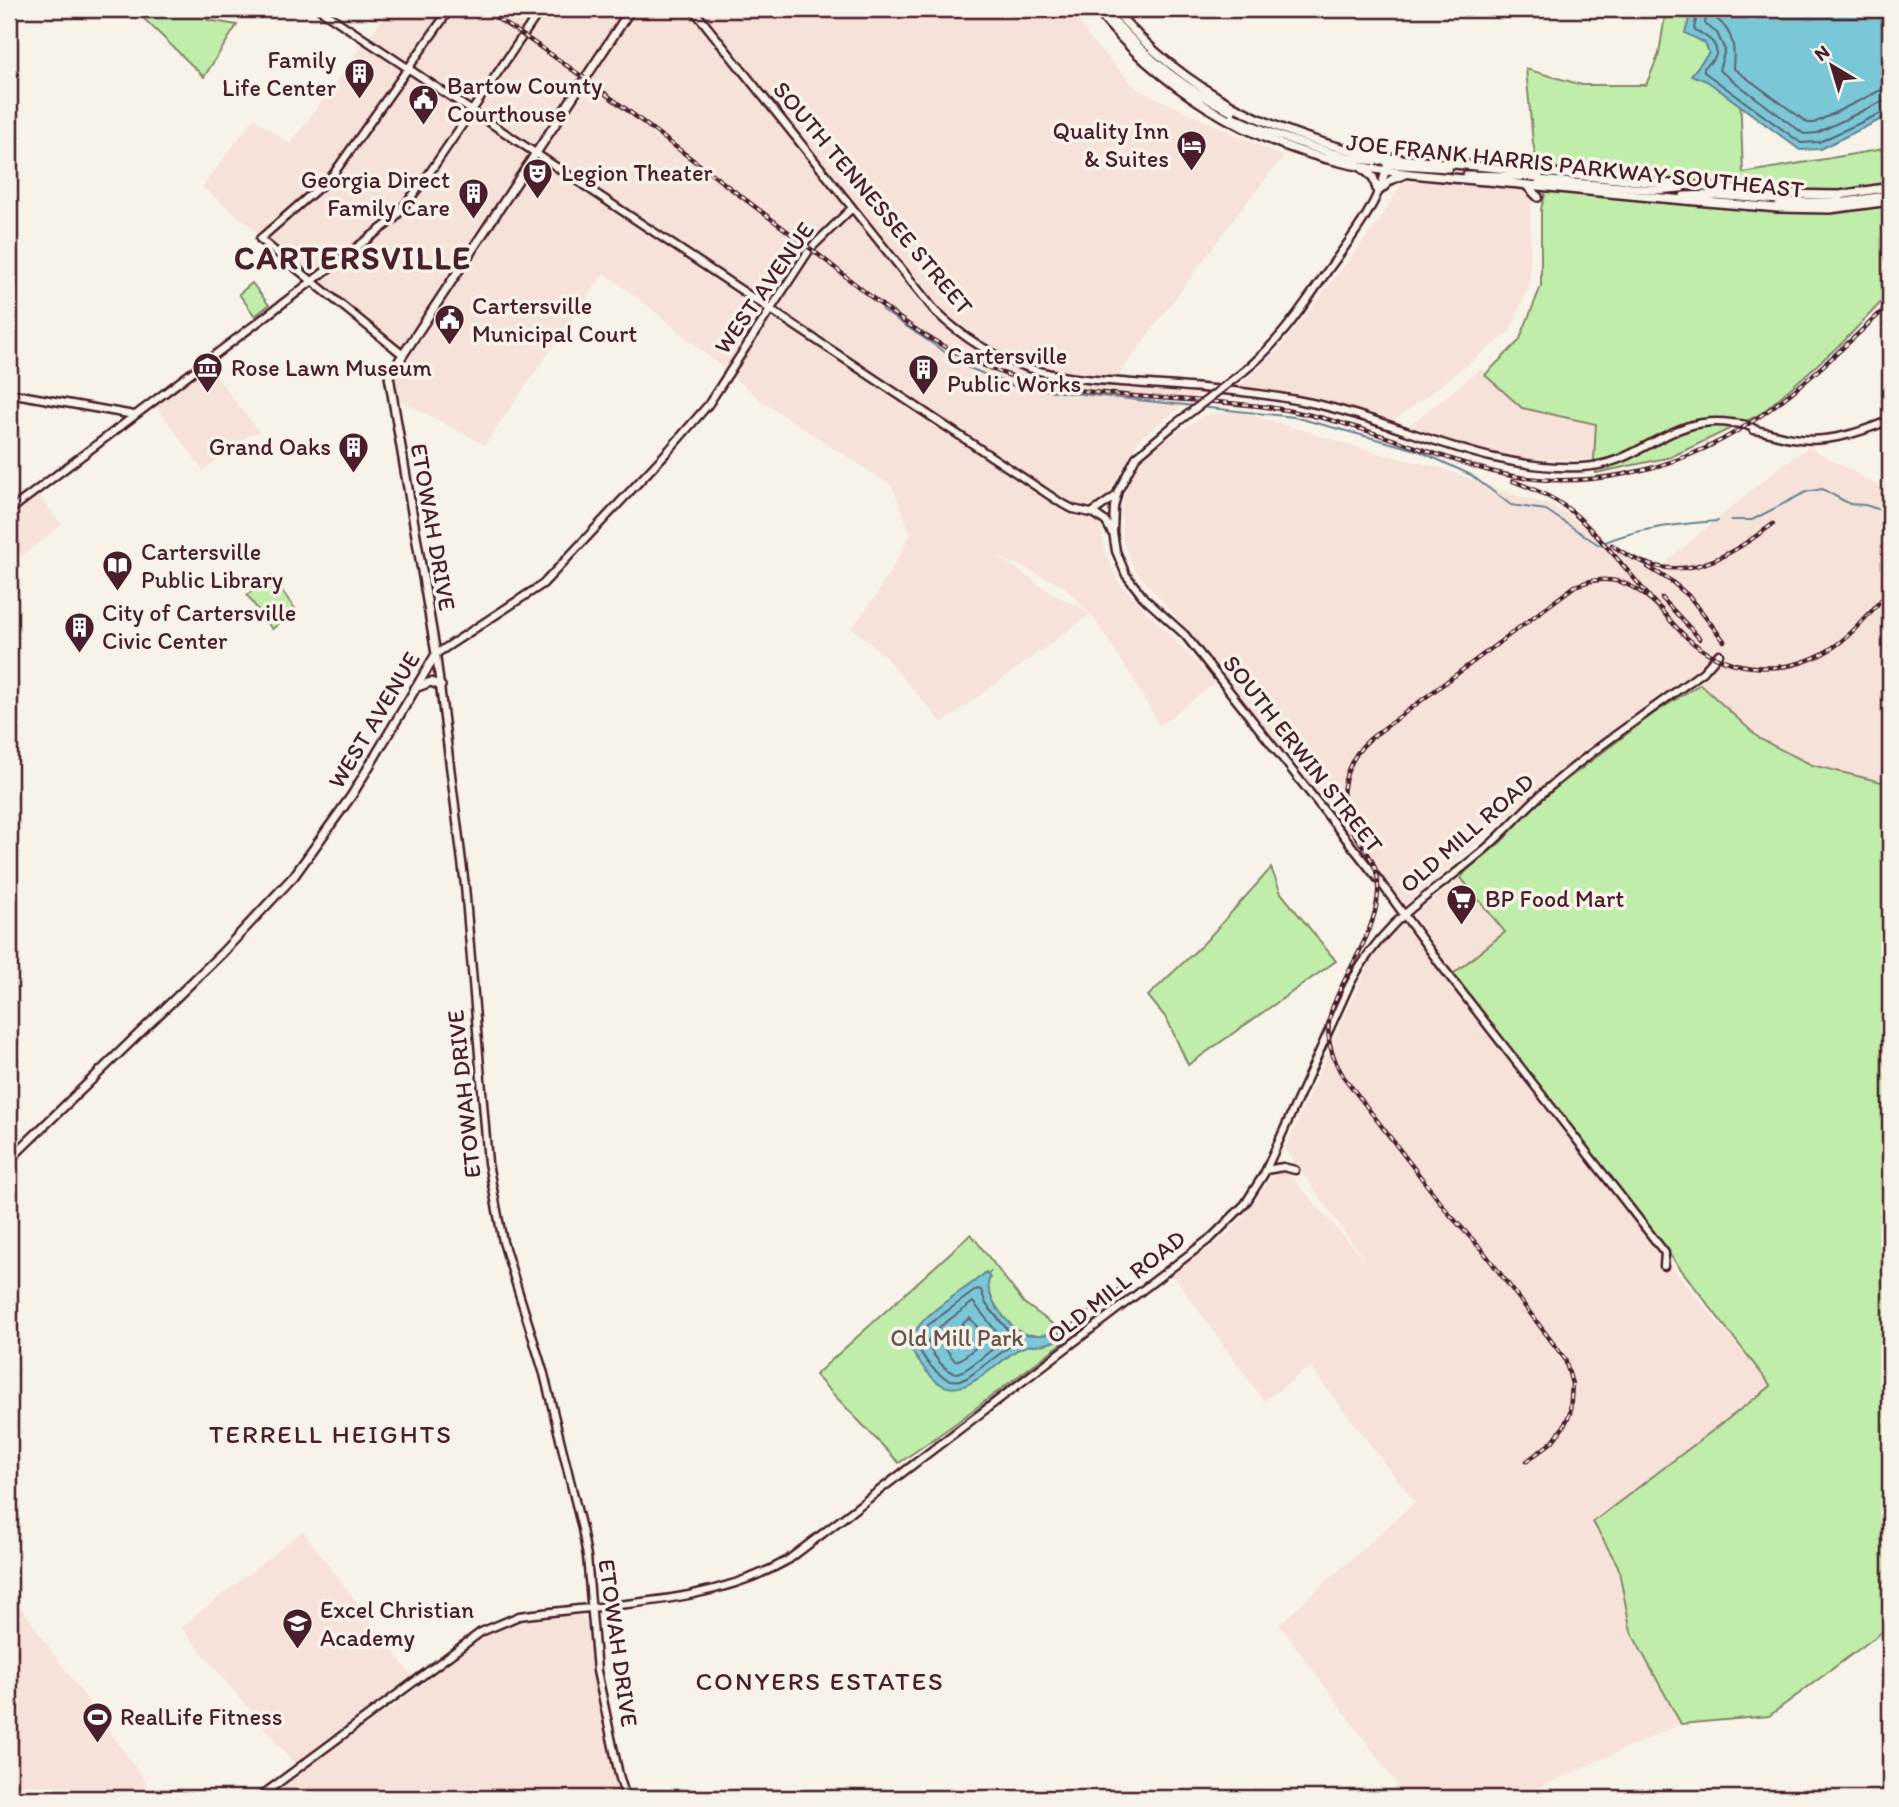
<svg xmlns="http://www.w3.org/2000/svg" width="1899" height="1807" font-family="Itim,sans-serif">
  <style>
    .built { fill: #f7e2d9; fill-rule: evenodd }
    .green { fill: #c0edaa; stroke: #85866a; stroke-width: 2 }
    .water { fill: #7ac7d8; stroke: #678493; stroke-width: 2 }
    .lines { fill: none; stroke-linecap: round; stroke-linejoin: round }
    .shore { stroke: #5d6270; stroke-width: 2 }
    .stream { stroke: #678493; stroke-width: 2 }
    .secondary-casing { stroke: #4a1f2b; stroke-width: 11 }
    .primary-casing { stroke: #4a1f2b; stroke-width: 12 }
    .secondary { stroke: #f7f3e8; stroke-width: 6 }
    .primary { stroke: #f7f3e8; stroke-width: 7 }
    .rail-casing { stroke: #4a1f2b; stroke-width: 4.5 }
    .rail { stroke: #f7f3e8; stroke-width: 2; stroke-dasharray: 5; stroke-linecap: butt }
    .secondary-bridge-casing { stroke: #4a1f2b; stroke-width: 11; stroke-linecap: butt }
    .secondary-bridge { stroke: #f7f3e8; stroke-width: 6 }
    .labels { text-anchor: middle; stroke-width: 7; stroke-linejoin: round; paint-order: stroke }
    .poi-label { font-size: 24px; fill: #4a1f2b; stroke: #f7f3e8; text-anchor: start }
    .street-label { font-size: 24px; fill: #4a1f2b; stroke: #f7f3e8 }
    .park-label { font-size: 24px; fill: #68524b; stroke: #f7f3e8 }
    .neighbourhood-label { font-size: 26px; letter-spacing: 2px; fill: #4a1f2b; stroke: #f7f3e8 }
    .district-label { font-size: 32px; font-weight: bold; letter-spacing: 2px; fill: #4a1f2b; stroke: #f7f3e8 }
  </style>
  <rect width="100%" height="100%" fill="#f7f3e8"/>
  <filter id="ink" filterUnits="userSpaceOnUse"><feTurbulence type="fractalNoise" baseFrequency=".0143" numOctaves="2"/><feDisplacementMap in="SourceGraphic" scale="14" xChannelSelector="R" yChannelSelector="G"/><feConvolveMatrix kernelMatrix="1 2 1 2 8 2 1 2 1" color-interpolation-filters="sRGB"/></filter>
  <g filter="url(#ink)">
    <path class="built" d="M390,9H1070L1092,41L1137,89L1284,157L1245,204L1111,385L1202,392L1141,437L1103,502L1101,525L1105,552L1119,582L1215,683L1159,726L1132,677L1091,614L942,723L882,653L852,628L877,594L911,534L892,486L766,404L648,306L604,273L485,445L398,399L394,355L321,283L202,187L254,118L290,144ZM996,555L1063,586L1089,612L1055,595Z
      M1403,182H1504L1531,194L1530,284L1509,333L1395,420L1238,387L1281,347L1378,222Z
      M208,366L259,432L246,437L203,470L156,406Z
      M1481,369L1522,408L1596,424L1594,459H1520L1458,445L1409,425Z
      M1239,411L1377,453L1441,468L1509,493L1554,506L1665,582L1668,560L1782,465L1809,447L1890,493V784L1812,765L1760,739L1700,684L1724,648L1517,809L1405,905L1201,645L1135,570L1123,542L1121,512L1134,459L1205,415Z
      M39,495L62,525L22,556L9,539V520Z
      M1461,878L1505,932L1453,974L1414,916L1418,911Z
      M1401,925L1405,926L1661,1254L1771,1386L1593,1522L1618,1566L1631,1632L1681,1724L1515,1798H1407L1279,1624L1415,1502L1310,1367L1264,1401L1172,1274L1226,1236L1244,1216L1274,1174L1287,1171L1369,1266L1285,1149L1372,956L1398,926Z
      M303,1531L412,1676L295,1765L181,1627Z
      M9,1591L148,1785L130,1798H9Z
      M580,1615L586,1622L595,1681L623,1798H267L365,1725L393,1707L484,1635L518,1622Z"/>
    <path class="green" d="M138,9H200L208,20L237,25L204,77L136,11Z
      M1666,9H1737L1743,173L1883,149L1890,153V293L1843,342L1761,414L1671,457L1596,473L1594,459L1596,424L1522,408L1485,375L1519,341L1541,286V209L1545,195L1533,143L1526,69L1582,85H1646L1659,54Z
      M252,283L269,305L255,316L239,294Z
      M271,576L296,610L272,629L247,595Z
      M1700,684L1760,739L1812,765L1890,784V1626L1769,1716L1681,1724L1631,1632L1618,1566L1593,1522L1771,1386L1453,974L1505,932L1461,878L1467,870L1501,842L1540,800L1653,714Z
      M1271,868L1281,893L1336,961L1188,1065L1167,1019L1148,996L1204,943Z
      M971,1234L1024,1303L1054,1325L1065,1341L952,1426L899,1463L815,1375Z"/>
    <path class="water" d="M1692,9H1890V115L1820,149L1800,150L1707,81L1691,75L1709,53L1705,43L1685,33Z
      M986,1272L990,1278C981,1292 1010,1330 1025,1334C1034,1337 1048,1333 1057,1334L1059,1337C1050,1348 1031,1342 1019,1349C1009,1354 1001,1363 992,1369C949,1402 938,1389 910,1349C910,1316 964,1293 986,1272Z"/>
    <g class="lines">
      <path class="shore" d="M1698,9L1694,29C1702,35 1719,41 1716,55C1715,60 1707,64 1704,68V72L1801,143L1819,142L1890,109
        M1707,9L1705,24L1717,33L1725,50L1719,70L1804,134L1817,133L1881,102L1890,100
        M1718,9L1717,19C1734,33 1735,48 1733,68L1808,123H1814L1879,91L1890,90
        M977,1289L981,1290L986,1304L1017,1341L967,1378C945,1389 925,1362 917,1345L927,1326Z
        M973,1302L1003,1340C995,1347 967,1372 957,1373C945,1374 931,1352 927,1343L933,1332Z
        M970,1318L987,1339L961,1359L955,1361L940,1341Z"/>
      <path class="stream" d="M882,310L967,367L1016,387L1194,406
        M1200,407L1294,417L1417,450L1471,475L1511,505L1546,510L1599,545C1634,528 1679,524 1718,521
        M1731,520H1752L1806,492L1822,489L1850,504L1865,505L1887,512
        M988,1274L991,1271
        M1072,1325L1125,1283"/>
      <defs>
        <path id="secondary" d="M319,9L1061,503L1073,509L1095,514L1106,522L1112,533
          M693,9L935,311C962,337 993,357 1029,368C1062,379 1098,380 1133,383C1187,387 1243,390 1296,400C1394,417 1481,472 1582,467C1642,465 1668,414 1731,423C1740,424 1748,424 1756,430
          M402,354L260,239L332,176L450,9
          M1243,372C1278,344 1301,309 1326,273C1350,239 1377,208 1387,166
          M9,393L134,415
          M1174,425L1136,457L1118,491L1114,507L1113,532L1116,551L1126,575L1144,598L1185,635L1378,879L1440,964L1665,1253L1664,1266
          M1753,430C1766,431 1779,436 1792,438C1826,444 1859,433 1890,420
          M9,511L394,219L426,178L541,9
          M1093,512L1116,496
          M1266,1170L1283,1167L1295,1170
          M258,1798L481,1632L519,1616C608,1603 708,1606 788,1560L1212,1237L1245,1204L1264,1174L1349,986C1383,920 1426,899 1479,854C1503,835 1522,811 1545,791C1594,748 1650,711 1703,672L1719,654
          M626,1798L619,1775L597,1671L587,1556L582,1529L544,1374L503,1242L488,1163L465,886L436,654L543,584L669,450L708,405L810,249L852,208"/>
        <path id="primary" d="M1096,9C1158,86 1247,142 1344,163C1401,176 1461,178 1519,184C1605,193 1692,201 1778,208L1830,209L1890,201
          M1114,9C1184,93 1282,140 1389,158L1779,194L1840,195L1890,187
          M1109,15C1143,55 1184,90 1232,111
          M1233,117C1259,129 1365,171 1388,158
          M1387,164L1448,168
          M1362,168L1373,177L1378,192
          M1467,175L1539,177
          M1539,180L1656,190L1681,188
          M1527,186L1538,197
          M1380,190L1391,180L1405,174
          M1684,196L1714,195L1779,200
          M1779,202H1846L1890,195
          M415,688L431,682L441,686
          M9,1160L222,953L294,876L352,795L436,654L389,376L631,9"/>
      </defs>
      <use href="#secondary" class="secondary-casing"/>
      <use href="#primary" class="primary-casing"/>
      <use href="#secondary" class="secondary"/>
      <use href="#primary" class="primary"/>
      <defs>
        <path id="rail" d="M482,9C541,45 596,86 652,129C705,169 758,209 811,249C853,281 894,319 940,344C961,355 983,367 1005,374C1084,400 1184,396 1267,407C1344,417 1416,450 1490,471C1576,494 1677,472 1750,423C1801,389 1845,346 1890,304
          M1513,481C1536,490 1560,500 1578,517C1605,543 1629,572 1653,601C1666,615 1678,631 1693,643C1732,674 1788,675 1829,650C1850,637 1867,616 1883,598
          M1612,545C1673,590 1720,563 1773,524
          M1648,567L1671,581L1690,597L1724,641
          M1662,598L1700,639
          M1527,1461L1552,1442L1564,1426L1570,1413L1572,1384L1565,1359L1483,1251L1450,1215L1343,1076C1331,1056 1324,1035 1331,1012C1344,972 1375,936 1378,893C1380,863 1366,853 1352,830C1334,799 1345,760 1371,738L1575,586C1612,571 1635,584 1662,610"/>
      </defs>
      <use href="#rail" class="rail-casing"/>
      <use href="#rail" class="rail"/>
      <defs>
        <path id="secondary-bridge" d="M1174,425L1243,372"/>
      </defs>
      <use href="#secondary-bridge" class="secondary-bridge-casing"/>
      <use href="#secondary-bridge" class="secondary-bridge"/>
    </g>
  </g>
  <defs>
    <symbol id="building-pin" viewBox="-11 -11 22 30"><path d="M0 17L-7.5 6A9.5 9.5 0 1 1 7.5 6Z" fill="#4a1f2b" stroke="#f7f3e8"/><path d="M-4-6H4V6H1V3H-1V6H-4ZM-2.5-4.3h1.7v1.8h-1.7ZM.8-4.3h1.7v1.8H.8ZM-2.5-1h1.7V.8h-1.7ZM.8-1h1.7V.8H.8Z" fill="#fff"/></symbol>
    <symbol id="civic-pin" viewBox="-11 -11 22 30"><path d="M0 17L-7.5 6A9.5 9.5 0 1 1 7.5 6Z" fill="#4a1f2b" stroke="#f7f3e8"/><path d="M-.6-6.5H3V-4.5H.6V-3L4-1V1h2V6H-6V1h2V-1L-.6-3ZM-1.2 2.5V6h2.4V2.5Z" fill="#fff"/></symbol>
    <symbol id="hotel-pin" viewBox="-11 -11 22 30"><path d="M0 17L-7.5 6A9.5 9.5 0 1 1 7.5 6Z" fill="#4a1f2b" stroke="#f7f3e8"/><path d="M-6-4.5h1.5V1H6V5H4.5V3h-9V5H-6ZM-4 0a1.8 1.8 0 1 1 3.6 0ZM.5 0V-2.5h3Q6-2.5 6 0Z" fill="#fff"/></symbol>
    <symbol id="theatre-pin" viewBox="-11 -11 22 30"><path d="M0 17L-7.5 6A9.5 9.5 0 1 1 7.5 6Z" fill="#4a1f2b" stroke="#f7f3e8"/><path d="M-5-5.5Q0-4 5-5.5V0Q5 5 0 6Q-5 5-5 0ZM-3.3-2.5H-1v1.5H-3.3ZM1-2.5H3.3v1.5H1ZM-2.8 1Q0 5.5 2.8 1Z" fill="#fff"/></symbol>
    <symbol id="museum-pin" viewBox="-11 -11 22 30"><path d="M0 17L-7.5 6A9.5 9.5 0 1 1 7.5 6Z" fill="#4a1f2b" stroke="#f7f3e8"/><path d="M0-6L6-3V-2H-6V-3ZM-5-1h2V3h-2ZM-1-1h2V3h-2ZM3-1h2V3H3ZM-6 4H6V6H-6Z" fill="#fff"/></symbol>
    <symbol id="library-pin" viewBox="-11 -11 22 30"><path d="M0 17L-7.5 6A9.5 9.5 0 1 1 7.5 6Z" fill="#4a1f2b" stroke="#f7f3e8"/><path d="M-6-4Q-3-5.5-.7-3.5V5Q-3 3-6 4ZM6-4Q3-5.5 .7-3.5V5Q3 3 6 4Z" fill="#fff"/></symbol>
    <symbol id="supermarket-pin" viewBox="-11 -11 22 30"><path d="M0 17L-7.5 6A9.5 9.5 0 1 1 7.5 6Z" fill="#4a1f2b" stroke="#f7f3e8"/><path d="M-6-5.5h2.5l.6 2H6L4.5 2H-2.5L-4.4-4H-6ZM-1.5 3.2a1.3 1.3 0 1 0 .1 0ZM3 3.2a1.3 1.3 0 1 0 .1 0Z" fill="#fff"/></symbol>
    <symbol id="school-pin" viewBox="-11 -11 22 30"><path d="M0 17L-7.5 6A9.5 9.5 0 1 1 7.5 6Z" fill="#4a1f2b" stroke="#f7f3e8"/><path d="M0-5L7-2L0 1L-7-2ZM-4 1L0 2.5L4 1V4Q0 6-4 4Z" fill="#fff"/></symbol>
    <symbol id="stadium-pin" viewBox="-11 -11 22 30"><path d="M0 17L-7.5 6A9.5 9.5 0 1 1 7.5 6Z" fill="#4a1f2b" stroke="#f7f3e8"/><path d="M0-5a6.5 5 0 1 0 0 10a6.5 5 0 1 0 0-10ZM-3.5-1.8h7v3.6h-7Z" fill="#fff"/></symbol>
  </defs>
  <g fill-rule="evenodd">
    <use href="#building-pin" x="342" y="56" width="35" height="47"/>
    <use href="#civic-pin" x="406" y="82" width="35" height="47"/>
    <use href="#hotel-pin" x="1174" y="128" width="35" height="47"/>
    <use href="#theatre-pin" x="520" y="156" width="35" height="47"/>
    <use href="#building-pin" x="456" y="176" width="35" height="47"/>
    <use href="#civic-pin" x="432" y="302" width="35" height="47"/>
    <use href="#museum-pin" x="190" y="350" width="35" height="47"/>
    <use href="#building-pin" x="906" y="352" width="35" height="47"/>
    <use href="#building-pin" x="336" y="430" width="35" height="47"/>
    <use href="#library-pin" x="100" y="548" width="35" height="47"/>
    <use href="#building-pin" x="62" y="610" width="35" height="47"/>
    <use href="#supermarket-pin" x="1444" y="882" width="35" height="47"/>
    <use href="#school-pin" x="280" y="1606" width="35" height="47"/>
    <use href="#stadium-pin" x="80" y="1700" width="35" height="47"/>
  </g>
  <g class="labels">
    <g class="poi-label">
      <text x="336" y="68" text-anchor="end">Family<tspan x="336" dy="28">Life Center</tspan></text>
      <text x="447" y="94">Bartow County<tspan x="447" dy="28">Courthouse</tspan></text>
      <text x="1169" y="139" text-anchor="end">Quality Inn<tspan x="1169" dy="28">&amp; Suites</tspan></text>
      <text x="561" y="181">Legion Theater</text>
      <text x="450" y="188" text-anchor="end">Georgia Direct<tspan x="450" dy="28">Family Care</tspan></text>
      <text x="472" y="314">Cartersville<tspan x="472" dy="28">Municipal Court</tspan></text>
      <text x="947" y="364">Cartersville<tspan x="947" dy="28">Public Works</tspan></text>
      <text x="231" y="376">Rose Lawn Museum</text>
      <text x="331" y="455" text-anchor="end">Grand Oaks</text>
      <text x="141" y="560">Cartersville<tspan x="141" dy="28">Public Library</tspan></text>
      <text x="102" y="621">City of Cartersville<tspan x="102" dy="28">Civic Center</tspan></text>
      <text x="1485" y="907">BP Food Mart</text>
      <text x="320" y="1618">Excel Christian<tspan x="320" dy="28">Academy</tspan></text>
      <text x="120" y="1725">RealLife Fitness</text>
    </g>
    <g class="street-label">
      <text transform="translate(1575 166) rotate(6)" y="8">JOE FRANK HARRIS PARKWAY SOUTHEAST</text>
      <text transform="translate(873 198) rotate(50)" y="8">SOUTH TENNESSEE STREET</text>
      <text transform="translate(764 288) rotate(-55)" y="8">WEST AVENUE</text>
      <text transform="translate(433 527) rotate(80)" y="8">ETOWAH DRIVE</text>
      <text transform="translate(374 720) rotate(-59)" y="8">WEST AVENUE</text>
      <text transform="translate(1303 754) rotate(52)" y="8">SOUTH ERWIN STREET</text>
      <text transform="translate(1467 833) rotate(-41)" y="8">OLD MILL ROAD</text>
      <text transform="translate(464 1094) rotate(-96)" y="8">ETOWAH DRIVE</text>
      <text transform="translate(1116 1287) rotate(-38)" y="8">OLD MILL ROAD</text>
      <text transform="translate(618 1643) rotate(82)" y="8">ETOWAH DRIVE</text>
    </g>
    <g class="park-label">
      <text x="957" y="1346">Old Mill Park</text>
    </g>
    <g class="neighbourhood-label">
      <text x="331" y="1443">TERRELL HEIGHTS</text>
      <text x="820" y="1690">CONYERS ESTATES</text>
    </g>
    <g class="district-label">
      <text x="353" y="269">CARTERSVILLE</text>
    </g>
  </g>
  <rect width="1899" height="1807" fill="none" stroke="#f7f3e8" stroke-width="35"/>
  <rect x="18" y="18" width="1864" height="1772" fill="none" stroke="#4a1f2b" stroke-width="2.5" filter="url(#ink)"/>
  <g transform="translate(1832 66) rotate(322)" stroke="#f7f3e8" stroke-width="5" paint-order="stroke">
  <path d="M0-5L12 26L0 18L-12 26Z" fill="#4a1f2b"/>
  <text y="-10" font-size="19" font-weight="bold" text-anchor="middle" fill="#4a1f2b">N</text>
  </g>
</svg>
